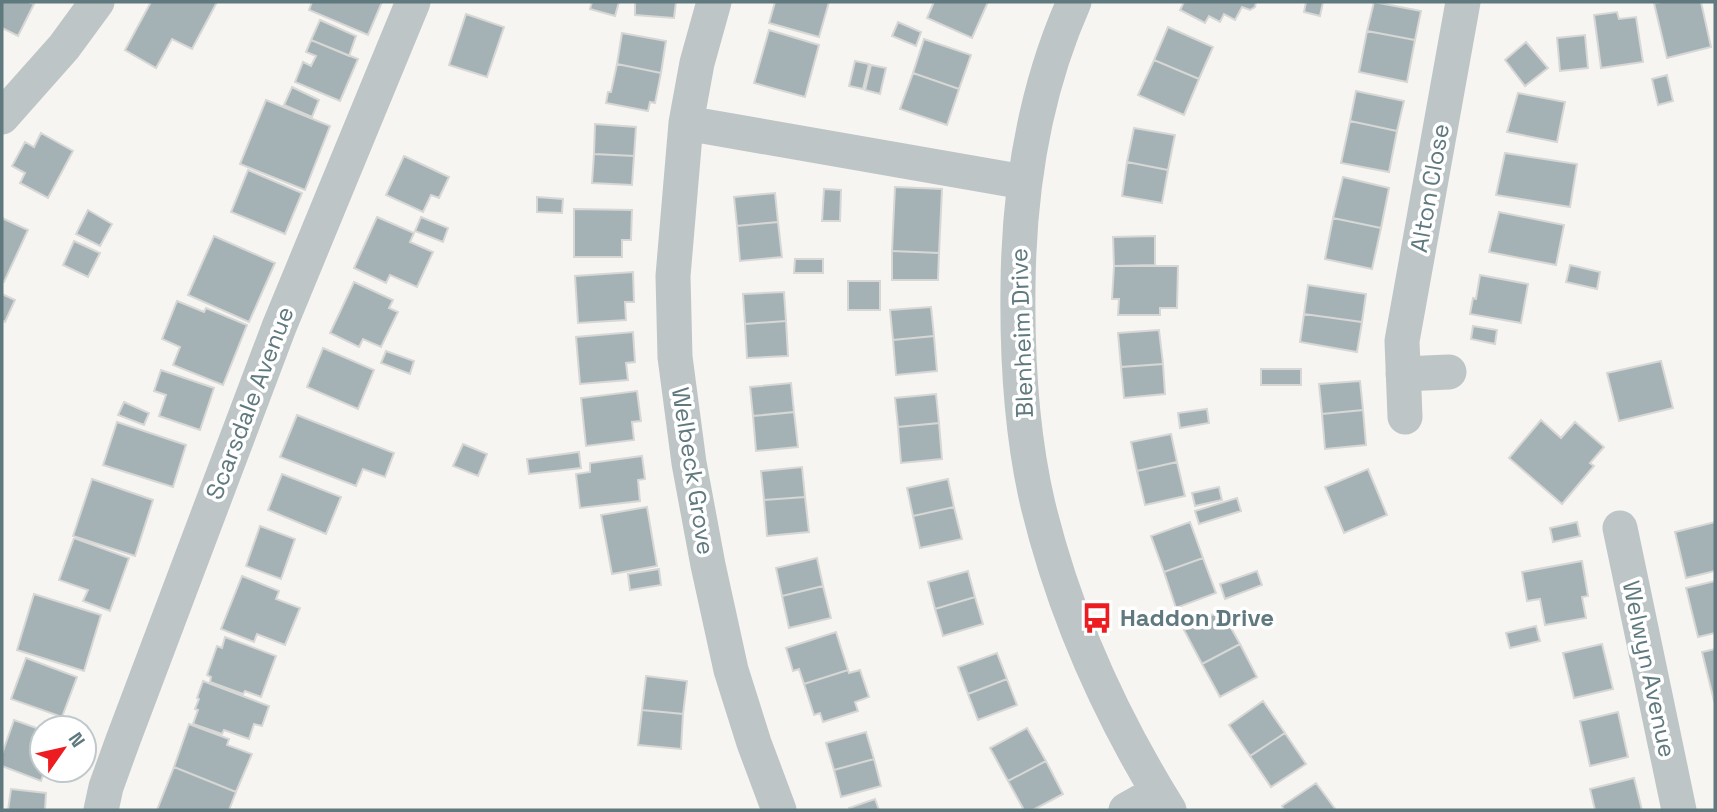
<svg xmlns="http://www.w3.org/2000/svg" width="1717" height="812" font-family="'Space Grotesk',sans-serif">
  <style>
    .building { fill: #a5b2b5; stroke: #d7d7d5; stroke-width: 2 }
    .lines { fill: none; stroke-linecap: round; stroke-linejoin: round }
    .minor { stroke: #bec5c7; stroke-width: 35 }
    .labels { text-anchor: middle; stroke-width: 7; stroke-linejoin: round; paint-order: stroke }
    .street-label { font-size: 24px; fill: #5f797f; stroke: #fff }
    .poi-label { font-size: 24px; font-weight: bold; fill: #5f797f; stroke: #fff; text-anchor: start }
  </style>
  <rect width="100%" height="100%" fill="#f6f5f2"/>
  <path class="building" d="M2,2H29L34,4L18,36L2,28Z
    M151,2H217L192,49L172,39L156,68L125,50Z
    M312,2H382L368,35L309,10Z
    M592,2H619L615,16L590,9Z
    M635,2H676L674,18L635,15Z
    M775,2H829L819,37L769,23Z
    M934,2H988L972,38L927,18Z
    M1184,2H1256L1255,7L1250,10L1242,7L1235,20L1224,14L1220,22L1209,16L1205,23L1180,10Z
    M1306,2H1323L1320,16L1304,12Z
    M1374,2L1421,11L1415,40L1367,31Z
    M1661,2H1701L1711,47L1667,58L1654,3Z
    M1617,12L1619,19L1636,17L1643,62L1601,68L1594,15Z
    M466,14L504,27L487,77L449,65Z
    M320,20L356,36L349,56L311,40Z
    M898,22L921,32L916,46L892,36Z
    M1168,27L1213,47L1199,79L1154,60Z
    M769,30L819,45L805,97L754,83Z
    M1367,31L1415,40L1407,82L1359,72Z
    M622,33L666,41L661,73L617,64Z
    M1585,35L1588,68L1560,71L1557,38Z
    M924,39L971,55L959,89L913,73Z
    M311,40L358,59L340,101L295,82L303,62L311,66L316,56L306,52Z
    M1526,42L1548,68L1525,86L1505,60Z
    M1154,60L1199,79L1184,115L1138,95Z
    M855,61L869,64L863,89L849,86Z
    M617,64L661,73L655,103L650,102L648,111L606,103L608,92H611Z
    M871,65L886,68L880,94L865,90Z
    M913,73L959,89L947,125L900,109Z
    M1667,75L1673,101L1658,105L1652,79Z
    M292,87L319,100L312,117L284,105Z
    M1356,91L1404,101L1397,131L1350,121Z
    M1518,93L1565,102L1557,142L1507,132Z
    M266,100L330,126L305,190L240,164Z
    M1350,121L1397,131L1389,172L1341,163Z
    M595,124L636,127L634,156L594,154Z
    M1134,128L1175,135L1168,170L1127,162Z
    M41,133L73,151L48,198L20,183L25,173L12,166L25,142L34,147Z
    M1505,153L1577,164L1570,207L1496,195Z
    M594,154L634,156L632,185L592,183Z
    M404,156L449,177L439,198L431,195L423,212L386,195Z
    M1127,162L1168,170L1162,203L1122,196Z
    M248,170L302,193L285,234L231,212Z
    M1343,177L1389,188L1381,228L1333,218Z
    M895,187L942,189L939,253L892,251Z
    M824,189L841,190L840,221H822Z
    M775,193L778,222L737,226L734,197Z
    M537,197L563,199L562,213L537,212Z
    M574,209L632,210L631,240H622V257H574Z
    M88,210L112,224L100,246L76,234Z
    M1499,212L1564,225L1556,265L1489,252Z
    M377,217L414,233L410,242L433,252L417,287L390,275L386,283L354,268Z
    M421,217L448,228L443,242L415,231Z
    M2,218L28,230L4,282L2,281Z
    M1333,218L1381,228L1372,269L1325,259Z
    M778,222L782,257L740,261L737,226Z
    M214,236L275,263L249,322L188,295Z
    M1155,236V265L1114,266L1113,237Z
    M74,241L100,253L88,277L63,265Z
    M892,251L939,253L938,280H892Z
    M795,259H823V273H794Z
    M1570,265L1600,272L1597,289L1566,282Z
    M1114,266H1178L1177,308H1160V315H1118L1119,299H1112Z
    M633,272L634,302H625L626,320L578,323L575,276Z
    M1480,275L1528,284L1521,323L1470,314L1473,298L1476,299Z
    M848,281H880V310H848Z
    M354,282L393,300L389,308L398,312L381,347L363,339L359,347L330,333Z
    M1308,285L1366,294L1362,322L1304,314Z
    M784,292L786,321L745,324L743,294Z
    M2,294L15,300L5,322L2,320Z
    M177,301L204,312L206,308L247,325L223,385L173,365L180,347L162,339Z
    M931,307L934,336L893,340L890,310Z
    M1304,314L1362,322L1357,352L1300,342Z
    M786,321L788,356L747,358L745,324Z
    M1473,326L1497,330L1495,344L1471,339Z
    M1159,330L1163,364L1121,367L1118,333Z
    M633,332L635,362L626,363L628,380L580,384L576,337Z
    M934,336L937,371L896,375L893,340Z
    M323,348L374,370L358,409L307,387Z
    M386,351L414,361L410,374L381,363Z
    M1661,361L1673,408L1619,421L1607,373Z
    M1163,364L1165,394L1124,398L1121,367Z
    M1261,369H1301V385H1261Z
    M161,370L214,388L200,430L159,416L166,395L154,391Z
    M1360,381L1363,410L1322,414L1319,384Z
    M791,383L794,412L753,416L750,387Z
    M637,391L641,421L632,422L634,440L586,446L581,398Z
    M936,394L939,423L898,427L895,398Z
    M124,402L149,413L144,425L118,415Z
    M1207,409L1209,423L1180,428L1178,413Z
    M1363,410L1366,445L1325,449L1322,414Z
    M794,412L798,447L756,451L753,416Z
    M297,415L394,453L385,477L363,469L356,486L280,457Z
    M1541,420L1561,438L1575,422L1604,447L1590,463L1594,466L1562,504L1509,458Z
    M117,422L186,445L173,487L103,465Z
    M939,423L942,459L901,463L898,427Z
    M1171,434L1177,462L1137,471L1131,442Z
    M463,444L487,454L478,476L453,466Z
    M579,452L581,468L529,474L527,459Z
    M642,456L645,479L638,480L640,501L580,508L576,474L590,472V463Z
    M1177,462L1185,496L1145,505L1137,471Z
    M802,467L805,497L764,500L761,471Z
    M1368,469L1387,515L1344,533L1325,487Z
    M282,474L341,497L326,534L268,510Z
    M92,479L153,500L135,556L73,536Z
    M948,479L954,507L913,516L907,488Z
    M1219,487L1222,500L1195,506L1192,493Z
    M805,497L809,532L767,536L764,500Z
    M1237,498L1241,511L1199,524L1195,511Z
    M647,507L657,566L612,574L601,515Z
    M954,507L962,539L920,548L913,516Z
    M1190,522L1203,558L1164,572L1151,536Z
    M1577,522L1580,536L1553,542L1550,528Z
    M1715,522V571L1686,578L1675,532Z
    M260,526L295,539L281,579L246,566Z
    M74,538L129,558L110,611L83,601L88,590L59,580Z
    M817,558L823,586L782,596L776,568Z
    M1203,558L1216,593L1176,608L1164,572Z
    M1582,561L1588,596L1582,597L1586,618L1545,625L1540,599L1527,601L1522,572Z
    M659,569L661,585L630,590L628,574Z
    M968,571L975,597L935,609L928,582Z
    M1257,571L1262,585L1225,599L1220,584Z
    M242,576L279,591L276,599L300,608L285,645L257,634L254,642L221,629Z
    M1715,581V633L1698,637L1686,588Z
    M823,586L831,618L789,628L782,596Z
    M34,594L101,615L84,671L17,650Z
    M975,597L983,624L943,636L935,609Z
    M1221,610L1240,644L1202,664L1184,630Z
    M1536,626L1540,641L1510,648L1506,633Z
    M836,632L848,670L804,684L799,669L793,671L786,648Z
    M225,637L276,656L261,697L245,691L243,694L210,682L211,677L207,675L217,646L222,648Z
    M1240,644L1257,677L1220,697L1202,664Z
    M1602,644L1613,689L1574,698L1563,653Z
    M1715,649V700L1714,701L1702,652Z
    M997,653L1007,679L968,694L958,667Z
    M26,658L77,677L62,717L11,699Z
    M848,670L849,673L860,670L869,697L855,702L858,711L823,722L820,713L814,715L804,684Z
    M646,676L687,681L683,714L642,710Z
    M1007,679L1017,705L978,720L968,694Z
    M203,681L269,706L262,726L254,724L249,739L224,730L222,734L193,724L198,710L195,709L199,699L197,698Z
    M1263,701L1285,733L1250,756L1229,725Z
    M642,710L683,714L681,749L638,745Z
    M1618,712L1628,757L1590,766L1580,721Z
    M14,720L42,730V770H45L41,781L2,766V754Z
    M189,724L229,739L227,745L252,754L236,792L174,767Z
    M1027,728L1046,761L1008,781L990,748Z
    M866,732L874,759L834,770L826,743Z
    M1285,733L1306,764L1271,787L1250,756Z
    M874,759L881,786L841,797L834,770Z
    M1046,761L1063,794L1033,810H1024L1008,781Z
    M174,767L236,792L229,810H157Z
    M1634,778L1642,810H1595L1590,789Z
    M1316,783L1336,810H1284L1282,806Z
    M11,789L46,793L45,810H8Z
    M875,799L879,810H850L849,808Z"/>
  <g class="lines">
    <path class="minor" d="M714,2L697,63L686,123L1024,182
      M1074,2C1034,92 1019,186 1018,285C1017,358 1021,433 1038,505C1064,612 1111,717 1169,810
      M2,117L64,47L97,2
      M686,123L673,276L675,357L689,463L708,565L731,670L754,743L779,810
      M1403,374L1449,372
      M1405,417L1402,341L1463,2
      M1620,528L1679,810
      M101,810L106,787L123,740L279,327L413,2
      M1126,810L1158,792"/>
  </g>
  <defs>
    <symbol id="bus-bare" viewBox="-9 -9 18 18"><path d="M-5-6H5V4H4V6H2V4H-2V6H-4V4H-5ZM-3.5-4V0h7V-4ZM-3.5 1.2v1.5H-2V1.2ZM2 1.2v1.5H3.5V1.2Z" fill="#ec1c20" stroke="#fff" stroke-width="2.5" paint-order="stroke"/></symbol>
  </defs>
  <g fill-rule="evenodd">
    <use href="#bus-bare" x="1075" y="596" width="44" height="44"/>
  </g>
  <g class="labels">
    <g class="street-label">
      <text transform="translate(1430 188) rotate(-80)" y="8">Alton Close</text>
      <text transform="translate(1022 333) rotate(-92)" y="8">Blenheim Drive</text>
      <text transform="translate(250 403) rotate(-69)" y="8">Scarsdale Avenue</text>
      <text transform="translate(693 471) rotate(81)" y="8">Welbeck Grove</text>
      <text transform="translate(1649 669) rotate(78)" y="8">Welwyn Avenue</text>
    </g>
    <g class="poi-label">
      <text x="1120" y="626">Haddon Drive</text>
    </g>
  </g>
  <rect width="1717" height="812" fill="none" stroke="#5f797f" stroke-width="7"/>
  <g transform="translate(63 749) rotate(56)"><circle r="33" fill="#ffffff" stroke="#bfc9cc" stroke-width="2"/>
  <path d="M0-5L12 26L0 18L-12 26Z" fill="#ec1c20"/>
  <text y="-10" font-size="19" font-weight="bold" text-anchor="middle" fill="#5f797f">N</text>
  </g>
</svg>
